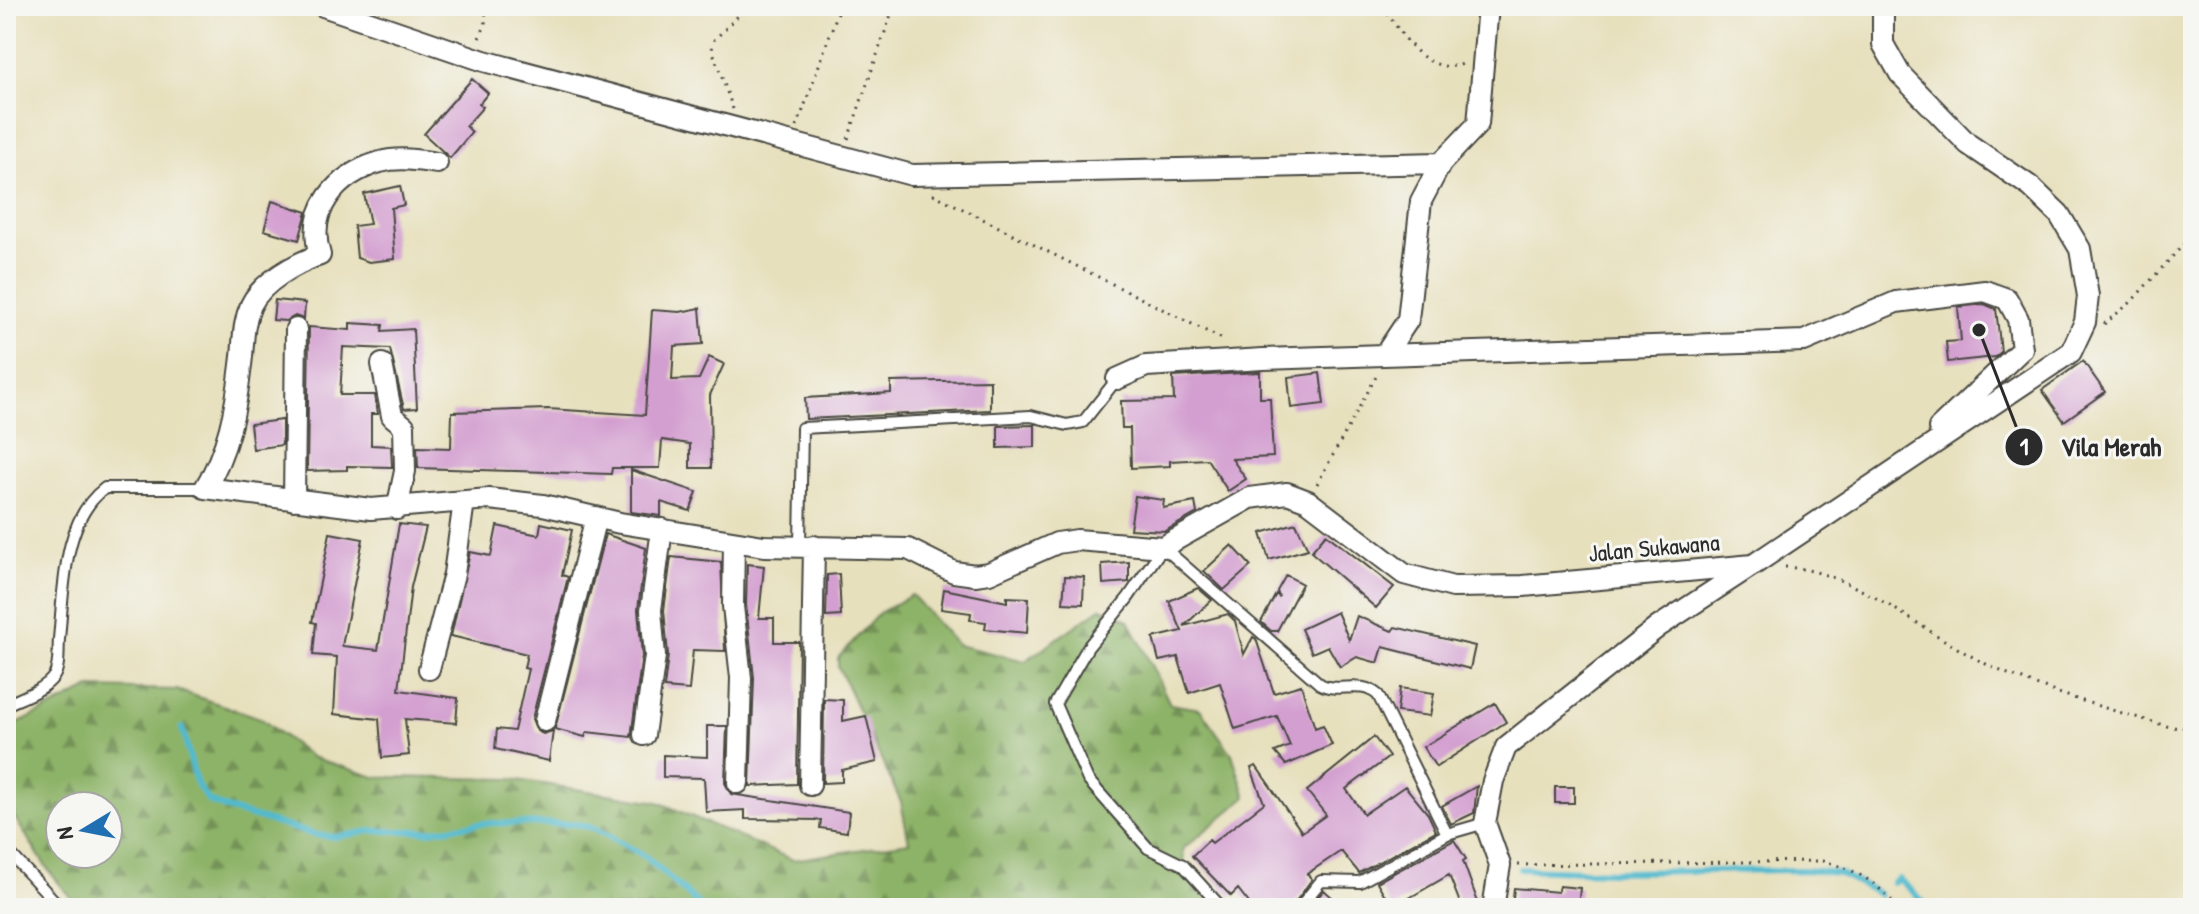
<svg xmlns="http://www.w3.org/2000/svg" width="2199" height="914" font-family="'Patrick Hand',sans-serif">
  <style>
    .forest { fill: url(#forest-firs); stroke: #5c6f4a; stroke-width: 2; fill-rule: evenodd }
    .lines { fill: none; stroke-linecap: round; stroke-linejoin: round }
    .stream { stroke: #51bace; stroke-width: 6 }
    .building { fill: #d39fd0 }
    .service-casing { stroke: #474641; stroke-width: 14 }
    .minor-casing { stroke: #474641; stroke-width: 24 }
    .path { stroke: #474641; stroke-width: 3; stroke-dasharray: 2 6; stroke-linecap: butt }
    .service { stroke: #fff; stroke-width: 10 }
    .minor { stroke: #fff; stroke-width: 20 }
    .labels { text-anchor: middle; stroke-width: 6; stroke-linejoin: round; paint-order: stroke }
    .street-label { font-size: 24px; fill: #2b2b2b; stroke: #f6f6f2 }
    .leader { fill: none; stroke: #2b2b2b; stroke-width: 3 }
    .callout-dot { fill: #2b2b2b; stroke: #f6f6f2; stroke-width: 3 }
    .mark-label { font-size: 24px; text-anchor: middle; font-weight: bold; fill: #fff }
    .callout-label { font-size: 26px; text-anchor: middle; font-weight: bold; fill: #2b2b2b; stroke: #f6f6f2; stroke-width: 6; stroke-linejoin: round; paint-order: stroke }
  </style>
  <defs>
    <pattern id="forest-firs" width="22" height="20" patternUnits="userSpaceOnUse" patternTransform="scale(2)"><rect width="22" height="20" fill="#8db368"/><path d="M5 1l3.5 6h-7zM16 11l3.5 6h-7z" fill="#739256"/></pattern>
  </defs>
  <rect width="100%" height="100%" fill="#f6f6f2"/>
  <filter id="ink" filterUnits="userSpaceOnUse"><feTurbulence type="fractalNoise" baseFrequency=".0125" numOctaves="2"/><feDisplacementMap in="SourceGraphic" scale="16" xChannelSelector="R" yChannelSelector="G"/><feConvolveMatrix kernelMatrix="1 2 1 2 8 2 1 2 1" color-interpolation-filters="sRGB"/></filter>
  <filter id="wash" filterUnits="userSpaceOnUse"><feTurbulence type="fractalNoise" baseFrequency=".006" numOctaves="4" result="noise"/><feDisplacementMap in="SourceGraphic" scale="32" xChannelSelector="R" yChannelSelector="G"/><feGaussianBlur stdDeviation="1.8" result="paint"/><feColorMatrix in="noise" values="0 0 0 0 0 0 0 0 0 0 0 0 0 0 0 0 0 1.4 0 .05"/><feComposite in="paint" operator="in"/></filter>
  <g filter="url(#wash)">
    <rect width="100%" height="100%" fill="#e7e0bd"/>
    <path class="forest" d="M912,595L957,645L1025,661L1101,608L1129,620L1170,704L1200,709L1232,754L1246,797L1183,849L1185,878L1222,908H79L46,867L6,804V732L13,726L91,688L177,690L260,718L311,757L375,777L511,779L658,802L793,860L909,842L901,802L838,666V658L879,613ZM60,806H108V854H60Z"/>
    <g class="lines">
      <path class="stream" d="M182,728L197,785L209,801L227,809L316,835L335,837L371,831H429L485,823L575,824L594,828L646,857L703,908
        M1520,869L1613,872L1804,870L1839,873L1879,894
        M1893,883L1899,879L1930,908
        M796,908L846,899L866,908"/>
    </g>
    <g id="blocks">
      <path class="building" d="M472,79L488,93L479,104L483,107L466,126L472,132L450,158L424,134Z
        M400,186L404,205L391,208L395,259L369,262L357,258L354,226L370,224L364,194Z
        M272,201L307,212L299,240L264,230Z
        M275,300L305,303L304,319L295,316L286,321L273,320Z
        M1984,304L1996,309L2001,352L1995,357L1948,362L1946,342L1961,341L1958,307Z
        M700,308L703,344L674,346L672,380L699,379L709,357L724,364L710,395L711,468H690V444L662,440L660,468H612L611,474L418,468L417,447L451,448L452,412L548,409L645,415L652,310L680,312Z
        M350,323L383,325L382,331L413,329L417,408L404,409L390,349L343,347L340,395H375L378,414H371V445L391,446L392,467L347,466V470L307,471L309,327L350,330Z
        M2083,361L2105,392L2064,421L2042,390Z
        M1260,372V398H1270L1273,457L1232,459L1246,479L1228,491L1207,459L1170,461V466L1131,468L1130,428H1122L1121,401L1174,400L1173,377Z
        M1320,373L1324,404L1291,408L1288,377Z
        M990,380V410L806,419L805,398L891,393V382Z
        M282,420V445L253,449L250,424Z
        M1035,425V447L998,448V426Z
        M631,470L697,492L690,511L661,502V516L631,512Z
        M1135,496L1164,500L1163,508L1195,502L1197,513L1165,531L1130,529Z
        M541,523L572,530L562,575L568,577L532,719L537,731L543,734L553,731L549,761L495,749L497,729L514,731L528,669L524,668L527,654L451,636L470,552L491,556L497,526L539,535Z
        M1296,523L1308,549L1269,560L1261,533Z
        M399,524L426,527L411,587L399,690L458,698L456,723L405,719L409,755L382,758L379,719L334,714L337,657L313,655L316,623L312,622L330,533L363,539L342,646L378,650Z
        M605,534L646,548L638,609L642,656L631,737L587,732L585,737L555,729Z
        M1326,534L1394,587L1376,608L1311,552Z
        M1232,545L1251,566L1224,590L1204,571Z
        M671,557L721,562L725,651L693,650L689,690L664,688L668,655L664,610Z
        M1129,562V582L1103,584L1102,564Z
        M747,564L764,566L759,618H774V642H799L797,784L750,786L754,678L746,605Z
        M839,574L841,616L826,617L827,575Z
        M1286,575L1302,584L1277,631H1271L1261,622L1276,594L1279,597L1277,591Z
        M1065,576L1084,577L1083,604L1063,603Z
        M1198,588L1212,600L1184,626L1228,614L1235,621L1244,654L1253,637L1256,639L1274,693L1301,685L1315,728L1323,725L1332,745L1286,765L1275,752L1290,746L1277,716L1235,729L1220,683L1189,693L1178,657L1159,661L1153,638L1182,631L1169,601Z
        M944,589L1007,602V597L1029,598L1027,633L985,629L986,622L970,620L971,613L941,609Z
        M1337,612L1349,640L1357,616L1392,631L1395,627L1475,646L1470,669L1383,647L1378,663L1357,657L1340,667L1328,646L1312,653L1301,629Z
        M1400,688L1434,693L1430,716L1397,712Z
        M824,699L843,700V721L866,716L877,762L842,770V782L823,783Z
        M1495,703L1506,722L1436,767L1423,747Z
        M707,726H727L725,783L731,794L849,812L847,832L820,828L821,820L745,819V810L706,812L704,778L663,777V755L707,757Z
        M1374,737L1389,757L1346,789L1364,814L1405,786L1428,814L1436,831L1359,873L1341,851L1307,874L1312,879L1291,908H1253L1238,889L1231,896L1192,856L1209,840L1212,843L1264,803L1251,768L1256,766L1302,832L1326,815L1307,791Z
        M1477,786L1474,813L1451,824L1442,806Z
        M1555,787H1574V803H1555Z
        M1454,840L1466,859L1463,861L1480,908H1462L1449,875L1392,908L1377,882Z
        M1559,886L1580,888L1578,908H1512L1514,888L1558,892Z
        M1324,890L1344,908H1309Z"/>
    </g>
  </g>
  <g filter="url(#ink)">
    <use href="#blocks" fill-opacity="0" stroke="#474641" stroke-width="2"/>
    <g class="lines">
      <defs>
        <path id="service" d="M800,546L802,428L1031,416L1067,425L1083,422L1117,379
          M6,705C20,698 45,690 54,676C60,667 58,650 59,639C64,590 62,520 105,488H205
          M6,849L61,908
          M1222,908L1183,865L1148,848L1088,780L1055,704L1088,647L1128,598L1163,547L1320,684C1338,694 1360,679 1378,695L1447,834L1485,823
          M1299,908L1321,881L1360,882L1447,834"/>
        <path id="minor" d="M323,6L484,61L912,175L1441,163
          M437,163C418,160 399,157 380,162C336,175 306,210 320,255C296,263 262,282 251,305C242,325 244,344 241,365C236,409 228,451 205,488L371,509L489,499L543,505L620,523L764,546L908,549L954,572L975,575L989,573L1057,543L1077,540L1163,547L1250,498L1287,493L1308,501L1404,574L1453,587L1523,586L1753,565L2071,352L2085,322L2088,296L2080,249L2059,214L2031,187L1968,144L1900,74L1883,44V6
          M1386,353L1408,320L1421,201L1441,163L1478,124L1488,6
          M382,364L392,416L404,426L405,471L397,509
          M1117,379L1146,366L1263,359L1804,341L1896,302L1985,291L2007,299L2018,319L2022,349L1939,428
          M294,500L296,329
          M734,542L733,606L741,678L738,783
          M429,669L454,574L464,501
          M545,721L596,517
          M644,735L655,656L651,610L662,529
          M810,785L814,546
          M1493,908L1500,865L1485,823L1493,781L1506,747L1658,627L1751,566"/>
      </defs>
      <use href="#service" class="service-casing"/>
      <use href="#minor" class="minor-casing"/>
      <path class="path" d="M1383,6C1401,33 1425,77 1463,64
        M479,38L485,26L486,6
        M733,109L712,49L714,40L748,6
        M797,127L840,6
        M848,139L894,6
        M933,194L1226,341
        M2104,324L2130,303L2193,234
        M1317,484L1377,375
        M1785,567C1863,571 1935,645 2008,674C2060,696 2116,711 2170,727L2193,728
        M1518,865L1822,861C1856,869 1876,882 1899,908"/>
      <use href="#service" class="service"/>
      <use href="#minor" class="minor"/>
    </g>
  </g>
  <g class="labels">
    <g class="street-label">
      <text transform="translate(1654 548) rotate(-5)" y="8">Jalan Sukawana</text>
    </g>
  </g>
  <path class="leader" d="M1979 330L2024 447"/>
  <g class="callout-dot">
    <circle cx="1979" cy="330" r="8"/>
    <circle cx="2024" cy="447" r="20"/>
  </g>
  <g class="mark-label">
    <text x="2024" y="455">1</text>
  </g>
  <g class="callout-label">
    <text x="2111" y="456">Vila Merah</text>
  </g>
  <rect width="2199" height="914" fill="none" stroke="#f6f6f2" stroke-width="32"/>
  <g transform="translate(84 830) rotate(260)"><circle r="38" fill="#f6f6f2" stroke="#a5a5a2" stroke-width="2"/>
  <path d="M0-6L14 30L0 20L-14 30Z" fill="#1f6fb2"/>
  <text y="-12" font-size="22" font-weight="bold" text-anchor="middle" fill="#2b2b2b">N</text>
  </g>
</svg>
